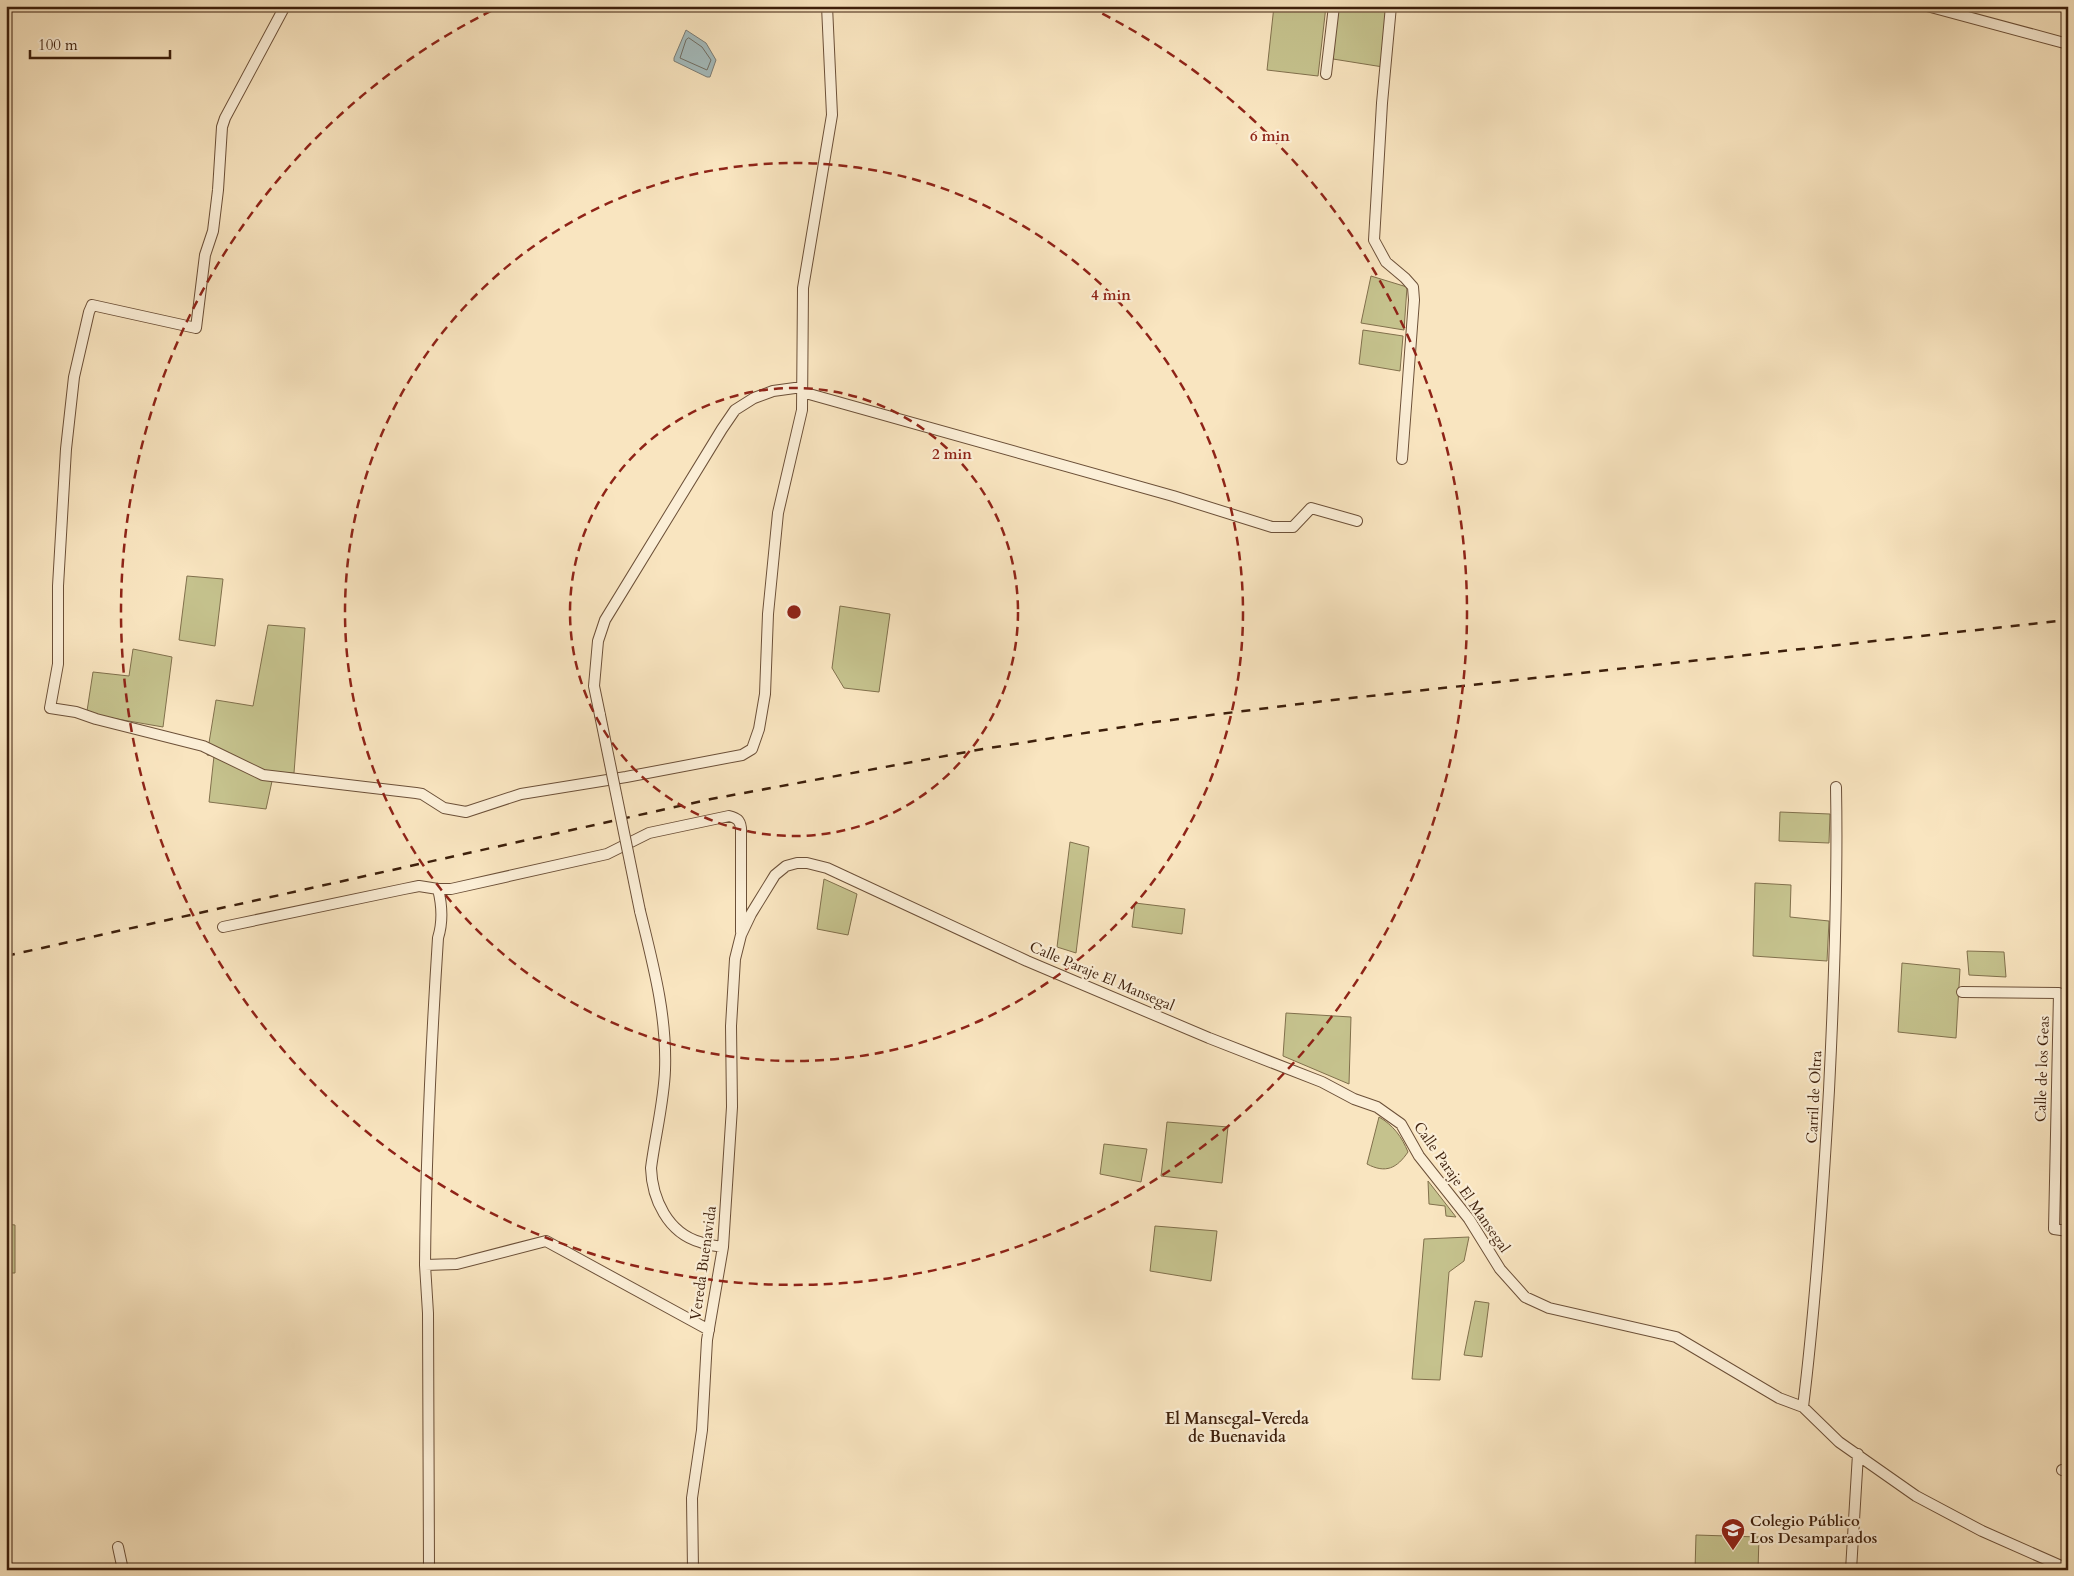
<svg xmlns="http://www.w3.org/2000/svg" width="2074" height="1576" viewBox="0 0 2074 1576" font-family="Cardo,serif">
  <rect width="100%" height="100%" fill="#f9e5c0"/>
  <filter id="stains"><feTurbulence type="fractalNoise" baseFrequency=".004" numOctaves="4"/><feColorMatrix values="0 0 0 0 .2 0 0 0 0 .09 0 0 0 0 .02 0 0 0 .5 -.17"/></filter>
  <radialGradient id="worn" r=".72"><stop offset=".6" stop-color="#630" stop-opacity="0"/><stop offset="1" stop-color="#630" stop-opacity=".3"/></radialGradient>
  <path fill="#c5c28d" stroke="#81704c" d="M1274 6H1326L1318 76 1267 70Z
    M1338 6H1387L1383 67 1333 59Z
    M1371 276 1407 287 1404 330 1361 323Z
    M1363 330 1403 336 1400 371 1359 364Z
    M187 576 223 579 215 646 179 640Z
    M840 606 890 614 879 692 844 688 832 668Z
    M268 625 305 628 294 773 274 772 266 809 209 802 214 756 207 755 216 700 253 706Z
    M133 649 172 657 163 727 94 715 87 711 93 672 129 676Z
    M1780 812 1830 814 1829 843 1779 841Z
    M1070 842 1089 847 1076 953 1057 947Z
    M824 879 857 894 848 935 817 929Z
    M1755 883 1791 885 1790 917 1829 921 1827 961 1753 956Z
    M1135 903 1185 909 1182 934 1132 927Z
    M1967 951 2004 952 2006 977 1969 975Z
    M1902 963 1960 969 1956 1038 1898 1032Z
    M1286 1013 1351 1017 1349 1084 1283 1056Z
    M1379 1117C1393 1125 1402 1137 1408 1152 1397 1168 1386 1174 1367 1164Z
    M1167 1122 1228 1127 1222 1183 1161 1176Z
    M1104 1144 1147 1149 1141 1182 1100 1174Z
    M1428 1181 1456 1217 1446 1216 1445 1206 1429 1204Z
    M6 1224 15 1225V1273H6Z
    M1155 1226 1217 1231 1211 1281 1150 1271Z
    M1469 1237 1464 1261 1449 1272 1440 1380 1412 1379 1424 1239Z
    M1475 1301 1489 1303 1482 1357 1464 1355Z
    M1696 1535 1759 1537 1758 1570H1695Z"/>
  <path fill="#a4bcbe" stroke="#7b7d76" d="M686 30 706 43 716 60 710 77H707L674 61V58Z"/>
  <g fill="none" stroke-linecap="round" stroke-linejoin="round">
    <path stroke="#706e64" stroke-width="1" d="M689 38 702 47 711 60 707 70 680 58 686 40Z"/>
    <g stroke="#6c5038" stroke-width="12">
      <path id="minor" d="M285 6 225 118 222 127 218 190 213 231 205 255 196 328 92 305 89 312 74 377 66 449 58 586V664L50 708 76 712 96 719 203 746 263 775 416 793 422 794 444 808 466 812 521 794 626 777 742 755 752 749 759 729 765 694 768 614 778 513 802 410 803 288 832 115 827 6
        M1391 6 1382 103 1374 240 1386 262 1405 278 1413 287 1414 300 1402 459
        M1927 6 2068 44
        M1326 74 1334 6
        M802 392 1173 496 1272 527H1293L1311 508 1357 521
        M600 715 594 686 598 641 605 620 722 429 735 410 754 398 773 391 802 387
        M438 889H451L607 854 649 833 729 816C737 818 740 820 741 828V932
        M640 911C653 964 667 1015 665 1070 664 1101 655 1137 651 1168 652 1199 668 1233 700 1242 707 1245 716 1246 723 1247
        M223 927 404 889 419 886 438 889C442 905 443 922 438 938 431 1047 426 1156 425 1265
        M1962 992 2059 993 2054 1229 2068 1231
        M1803 1407C1816 1302 1823 1196 1829 1090 1834 989 1838 888 1836 787
        M2062 1470 2068 1471
        M118 1547 123 1570
        M429 1570 428 1313 425 1265 457 1264 546 1241 709 1330
        M693 1570 692 1498 702 1430 707 1340 723 1247 732 1107 731 1026 735 959 741 935 751 914 775 875 786 866 797 863H807L827 868 1027 961 1209 1038 1322 1082 1354 1099 1377 1107 1401 1124 1419 1156 1469 1219 1500 1269 1525 1297 1549 1308 1676 1337 1779 1398 1803 1407 1839 1442 1916 1496 1982 1531 2068 1569
        M1851 1570 1858 1454"/>
    </g>
    <use href="#minor" stroke="#fbeed6" stroke-width="10"/>
    <path stroke="#3d1f0b" stroke-width="2.5" stroke-dasharray="9 9" stroke-linecap="butt" d="M6 956 711 799 983 749 1155 722 1324 701 2068 620"/>
    <g stroke="#6c5038" stroke-width="12" stroke-linecap="butt">
      <path id="minor-bridge" d="M600 715 640 911"/>
    </g>
    <use href="#minor-bridge" stroke="#fbeed6" stroke-width="10"/>
  </g>
  <g fill="none" stroke="#8f2418" stroke-width="2.5" stroke-dasharray="9 6">
    <circle cx="794" cy="612" r="224"/>
    <circle cx="794" cy="612" r="449"/>
    <path d="M1089 7A673 673 0 1 1 499 7"/>
  </g>
  <defs>
    <g id="school-pin" transform="scale(1.25)"><path d="M0 17L-7.5 6A9.5 9.5 0 1 1 7.5 6Z" fill="#8f2418" stroke="#fbeed6"/><path d="M0-5L7-2L0 1L-7-2ZM-4 1L0 2.5L4 1V4Q0 6-4 4Z" fill="#fff"/></g>
  </defs>
  <g fill-rule="evenodd">
    <use href="#school-pin" x="1733" y="1530"/>
  </g>
  <g text-anchor="middle" stroke-width="4.5" stroke-linejoin="round" paint-order="stroke">
    <g font-size="15" fill="#3d1f0b" stroke="#fbeed6">
      <text transform="translate(1102 976) rotate(23)" y="5">Calle Paraje El Mansegal</text>
      <text transform="translate(2042 1069) rotate(-88)" y="5">Calle de los Geas</text>
      <text transform="translate(1814 1097) rotate(-87)" y="5">Carril de Oltra</text>
      <text transform="translate(1462 1187) rotate(55)" y="5">Calle Paraje El Mansegal</text>
      <text transform="translate(703 1263) rotate(-82)" y="5">Vereda Buenavida</text>
    </g>
    <g font-size="15" font-weight="bold" fill="#3d1f0b" stroke="#fbeed6" text-anchor="start">
      <text x="1750" y="1526">Colegio Público<tspan x="1750" dy="17">Los Desamparados</tspan></text>
    </g>
    <g font-size="16" font-weight="bold" fill="#3d1f0b" stroke="#fbeed6">
      <text x="1237" y="1424">El Mansegal-Vereda<tspan x="1237" dy="18">de Buenavida</tspan></text>
    </g>
  </g>
  <circle cx="794" cy="612" r="8" fill="#8f2418" stroke="#fbeed6" stroke-width="2.5"/>
  <g font-size="15" text-anchor="middle" font-weight="bold" fill="#8f2418" stroke="#fbeed6" stroke-width="4.5" stroke-linejoin="round" paint-order="stroke">
    <text x="1270" y="141">6 min</text>
    <text x="1111" y="300">4 min</text>
    <text x="952" y="459">2 min</text>
  </g>
  <rect width="2074" height="1576" fill="none" stroke="#f9e5c0" stroke-width="25"/>
  <rect x="8" y="8" width="2059" height="1561" fill="none" stroke="#3d1f0b" stroke-width="2.5"/>
  <rect x="12" y="12" width="2049" height="1551" fill="none" stroke="#3d1f0b"/>
  <path d="M30 50v8h140v-8" fill="none" stroke="#3d1f0b" stroke-width="2.5"/>
  <text x="38" y="50" font-size="15" fill="#3d1f0b" stroke="#fbeed6" stroke-width="4" paint-order="stroke">100 m</text>
  <rect width="100%" height="100%" filter="url(#stains)"/>
  <rect width="100%" height="100%" fill="url(#worn)"/>
</svg>
